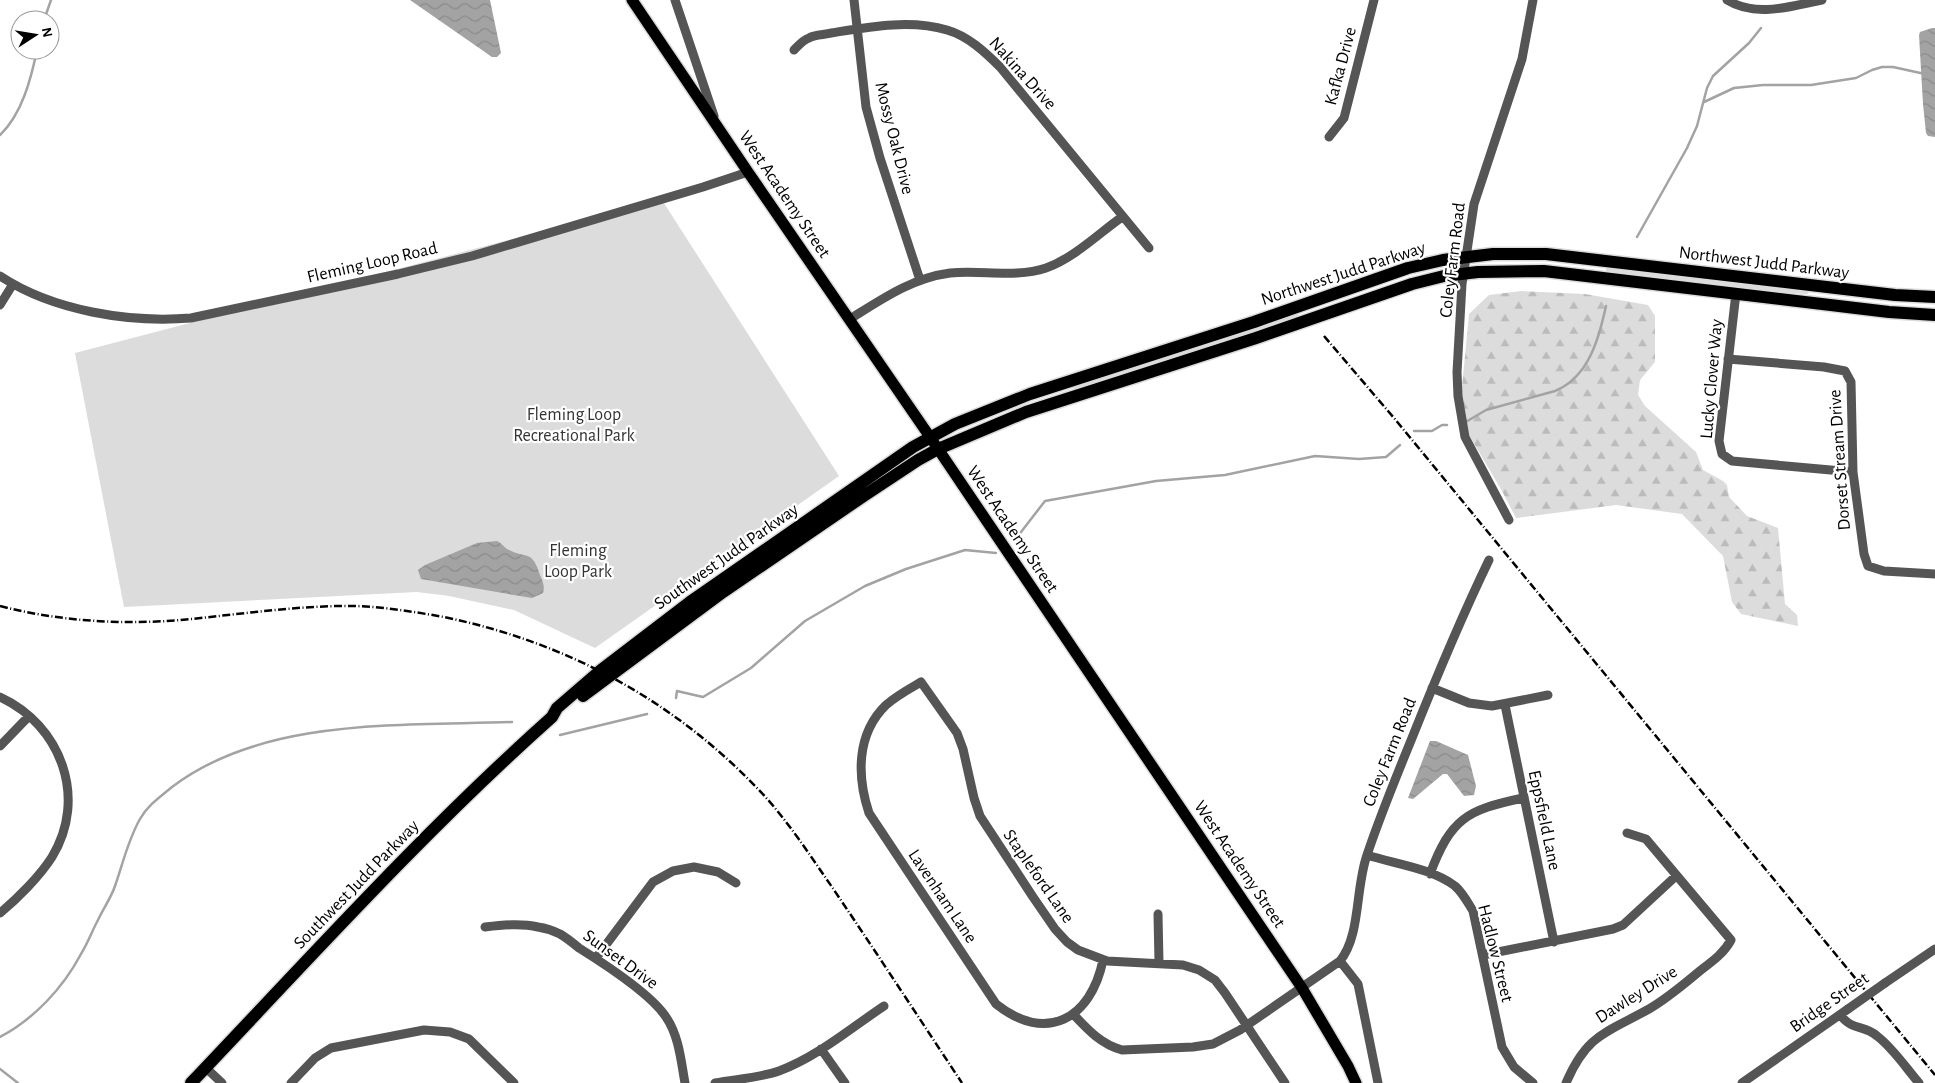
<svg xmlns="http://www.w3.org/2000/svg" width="1935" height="1083" viewBox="0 0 1935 1083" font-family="'Alegreya Sans',sans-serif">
  <defs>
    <pattern id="forest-firs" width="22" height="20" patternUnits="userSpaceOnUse" patternTransform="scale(1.25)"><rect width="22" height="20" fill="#dcdcdc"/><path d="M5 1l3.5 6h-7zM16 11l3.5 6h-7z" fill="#bbb"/></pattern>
    <pattern id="water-waves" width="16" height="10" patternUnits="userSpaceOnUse" patternTransform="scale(1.25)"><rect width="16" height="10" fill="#a3a3a3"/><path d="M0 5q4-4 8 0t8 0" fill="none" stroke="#8b8b8b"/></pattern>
  </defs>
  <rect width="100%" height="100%" fill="#fff"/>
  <path fill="#dcdcdc" d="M662 200 839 476 595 648 514 610 449 596 417 592 124 607 75 353Z
    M1606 268 1629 269 1809 290 1808 294 1778 293 1606 273Z
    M1297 313 1299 316 1297 318 1074 391 1073 387 1091 379Z"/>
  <path fill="url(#forest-firs)" d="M1521 291 1585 294 1648 305 1655 316V362L1640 380 1638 395 1645 406 1696 452 1703 470 1723 481 1727 485 1729 497 1747 516 1778 528 1785 604 1797 615 1798 626 1741 614 1732 602 1723 556 1682 514 1616 505 1516 518 1502 491 1469 435 1460 408 1469 314 1489 295Z"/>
  <path fill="url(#water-waves)" d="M410 0H490L501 53 497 57H492Z
    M1932 28H1935V137L1928 136 1926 133 1923 104 1919 35 1920 32Z
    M497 541C502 543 504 548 509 550 528 559 532 550 540 575 543 582 545 586 543 593L532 598 421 579 418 570 425 565 477 543Z
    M1430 741H1436L1468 755 1476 786 1474 795 1464 796 1447 774H1443L1413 799 1408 798Z"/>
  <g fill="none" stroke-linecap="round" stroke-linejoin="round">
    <path stroke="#a3a3a3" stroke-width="2.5" d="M44 20 51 0
      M1704 102 1734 88 1763 85H1811L1856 78 1872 70 1882 67H1893L1925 74
      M0 135C22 114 31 79 37 50
      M1637 237 1687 148 1697 126 1707 88 1713 76 1749 43 1761 28
      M1464 423 1486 410 1555 391C1589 377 1599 338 1606 306
      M1414 431H1432L1442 425H1447
      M1014 541 1045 501 1156 481 1225 475 1315 456 1359 459 1386 457 1400 445
      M676 698 677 691 703 697 751 668 805 621 865 586 906 569 965 550 996 553
      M560 735 647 714
      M0 1037C34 1019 63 988 81 954 88 943 92 931 98 920 103 909 111 898 115 886 123 863 128 840 140 819 148 805 160 797 172 787 264 717 402 726 512 722
      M0 1069 18 1083"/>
    <g stroke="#dbdbdb" stroke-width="14">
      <path id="major" d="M632 0 748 172 930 437 1302 988 1348 1066 1356 1083"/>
    </g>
    <g stroke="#dbdbdb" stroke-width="15">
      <path id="highway" d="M583 696 723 592 865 495 918 460 938 449 1026 412 1256 338 1412 284 1444 276 1478 272 1544 271 1889 312 1935 315
        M191 1083C309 959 424 831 552 717L557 708 601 670 690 602 913 447 955 424 1030 394 1254 322 1408 268 1443 260 1493 254H1546L1895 295 1935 297"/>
    </g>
    <path stroke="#555" stroke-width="9" d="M675 0 714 116
      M854 0 866 107 880 158 920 280
      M1727 0C1756 18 1791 6 1822 0
      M794 50C798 46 803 40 809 38 815 34 825 35 831 33 868 27 910 19 947 30 968 36 985 52 1000 67L1149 248
      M1329 137 1344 118 1374 0
      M0 276C53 311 129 323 191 318L398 274 472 256 703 187 748 172
      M1736 293 1719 441 1722 454 1732 461 1853 472
      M0 305 13 284
      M850 319C882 299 912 278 950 273 982 270 1016 278 1046 268 1074 258 1098 234 1122 217
      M1728 359 1824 367 1845 371 1851 382 1853 472 1864 554 1868 566 1884 571 1935 574
      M1509 520 1465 437 1458 396 1457 372 1462 284 1474 204 1522 59 1533 0
      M1432 688 1469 703 1492 706 1548 695
      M0 697C61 725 88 798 52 857 40 876 17 899 0 913
      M1505 705 1554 942
      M0 746 29 716
      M1367 855C1395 864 1431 868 1455 886 1463 893 1468 903 1473 911L1502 1047 1514 1067 1533 1083
      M1430 874C1451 818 1467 810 1523 798
      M1158 914 1159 963
      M485 927C502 925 521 923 538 927 545 928 554 931 560 934 567 938 573 943 579 948 603 963 651 994 666 1017 679 1036 681 1061 685 1083
      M1483 955 1613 929 1623 925 1676 876
      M596 958 653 882 673 871 694 867 718 872 736 883
      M1103 960C1091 1019 1046 1044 996 1004L869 813C857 777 856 734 886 705 896 696 909 689 921 682L957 733 963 749 974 798 980 816 1033 897 1055 929 1067 942 1078 950 1107 961 1183 965 1199 970 1215 980 1225 993 1285 1083
      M1340 961 1358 984 1378 1083
      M1885 983 1935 949
      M1074 1015C1088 1030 1101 1044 1122 1050L1193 1047 1213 1044 1240 1030 1340 961C1361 935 1355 889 1367 855 1380 816 1396 777 1412 738 1436 678 1461 618 1489 560
      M1840 1015C1854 1032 1863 1024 1877 1036 1893 1048 1906 1068 1919 1083
      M821 1049 845 1083
      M206 1068 222 1083
      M291 1083 315 1058 331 1048 424 1030 450 1032 469 1039 514 1083
      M715 1083C736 1079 759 1078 779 1071 817 1057 851 1028 884 1006
      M1566 1083C1587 1034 1606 1033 1649 1009 1668 998 1684 984 1701 970 1713 961 1724 953 1731 940L1646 839 1627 833
      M1742 1083 1848 1009"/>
    <use href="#major" stroke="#000" stroke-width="11"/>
    <use href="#highway" stroke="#000" stroke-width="12"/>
    <path stroke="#000" stroke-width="2.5" stroke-dasharray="8 2.5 1 2.5" stroke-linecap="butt" d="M1324 336 1394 418 1935 1075
      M0 606C58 621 121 625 181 620 233 615 286 607 339 606 374 605 409 611 444 617 565 642 672 699 758 789 786 818 809 854 832 887 876 952 919 1018 962 1083"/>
    <path stroke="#555" stroke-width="9" d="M1848 1009 1885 983"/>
  </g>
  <g text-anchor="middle" stroke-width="4.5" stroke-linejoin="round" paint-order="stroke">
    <g font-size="18" fill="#000" stroke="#fff">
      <text transform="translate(1340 66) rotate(-75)" y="6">Kafka Drive</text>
      <text transform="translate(1023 73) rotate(48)" y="6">Nakina Drive</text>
      <text transform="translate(895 138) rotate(76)" y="6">Mossy Oak Drive</text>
      <text transform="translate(785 194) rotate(56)" y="6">West Academy Street</text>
      <text transform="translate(1452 260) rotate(-83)" y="6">Coley Farm Road</text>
      <text transform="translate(372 262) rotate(-13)" y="6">Fleming Loop Road</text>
      <text transform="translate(1764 262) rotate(7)" y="6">Northwest Judd Parkway</text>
      <text transform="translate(1343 273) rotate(-18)" y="6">Northwest Judd Parkway</text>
      <text transform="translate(1711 379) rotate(-85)" y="6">Lucky Clover Way</text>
      <text transform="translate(1839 460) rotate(-94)" y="6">Dorset Stream Drive</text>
      <text transform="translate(1013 529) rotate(56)" y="6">West Academy Street</text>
      <text transform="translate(726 556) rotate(-35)" y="6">Southwest Judd Parkway</text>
      <text transform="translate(1389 752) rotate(-68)" y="6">Coley Farm Road</text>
      <text transform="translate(1545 820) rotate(78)" y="6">Eppsfield Lane</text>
      <text transform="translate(1240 864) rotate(56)" y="6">West Academy Street</text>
      <text transform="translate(1039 876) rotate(55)" y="6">Stapleford Lane</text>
      <text transform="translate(356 884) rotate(-46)" y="6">Southwest Judd Parkway</text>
      <text transform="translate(943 896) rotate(56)" y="6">Lavenham Lane</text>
      <text transform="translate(1496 953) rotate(76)" y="6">Hadlow Street</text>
      <text transform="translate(621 959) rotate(36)" y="6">Sunset Drive</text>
      <text transform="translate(1636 994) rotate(-32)" y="6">Dawley Drive</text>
      <text transform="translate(1829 1002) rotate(-35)" y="6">Bridge Street</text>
    </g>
    <g font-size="18" fill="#333" stroke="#fff">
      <text x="574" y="420">Fleming Loop<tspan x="574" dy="21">Recreational Park</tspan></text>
      <text x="578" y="556">Fleming<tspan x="578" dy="21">Loop Park</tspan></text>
    </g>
  </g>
  <g transform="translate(35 35) rotate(78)"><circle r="24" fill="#ffffff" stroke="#999999"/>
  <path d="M0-4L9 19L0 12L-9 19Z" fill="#000000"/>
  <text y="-8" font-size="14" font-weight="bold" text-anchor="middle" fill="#000000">N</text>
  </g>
</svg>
